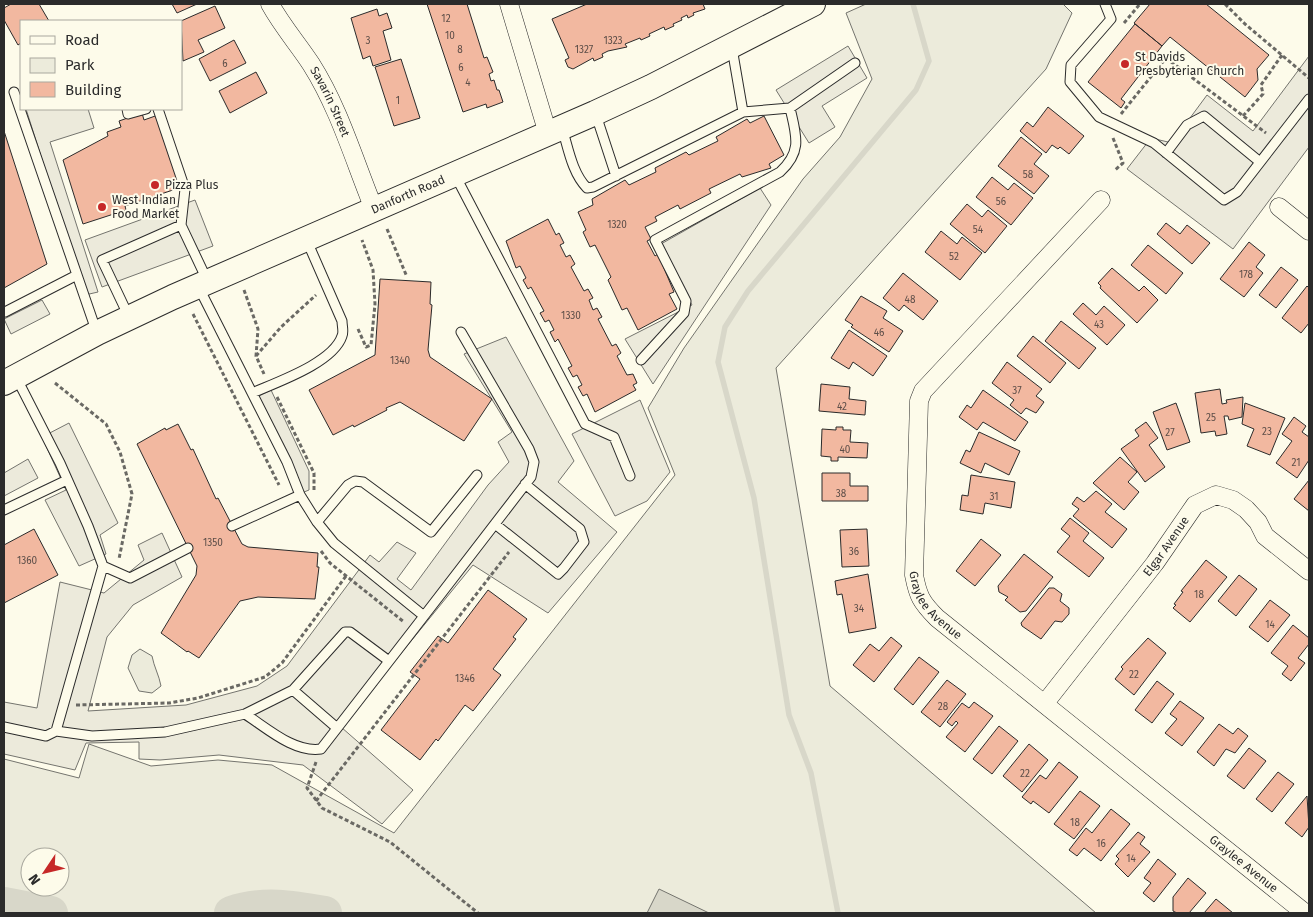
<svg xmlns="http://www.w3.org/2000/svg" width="1313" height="917" viewBox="0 0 1313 917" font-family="'Fira Sans',sans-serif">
  <rect width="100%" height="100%" fill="#fdfbea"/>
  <path fill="#ecebdb" stroke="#74746e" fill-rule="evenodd" d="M866 4H1063L1072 13 1046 69 776 368 830 686 1096 913H4V759L79 778 89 744 151 766 218 760 272 765 394 833 675 475 648 408 684 348 803 179 840 137 872 79 846 13ZM30 857H60V887H30Z
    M140 649 152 656C154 667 159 675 161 686L152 693 139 691 128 668 132 655Z"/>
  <path fill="#eceadb" stroke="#74746e" d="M848 46 867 78 822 106 835 127 809 143 776 90Z
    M1309 56V147L1233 249 1127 169 1151 138 1168 142 1176 137 1207 95 1253 131Z
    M26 109H88L94 128 50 142 98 292 85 295Z
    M760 188 771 205 653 384 625 339 692 305 661 244Z
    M195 200 213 246 102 287 85 240Z
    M42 300 50 314 11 334 4 319Z
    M506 337 574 461 558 482 617 532 548 613 473 565 341 727 413 790 382 824 303 765 219 755 160 760 139 759V742L86 743 75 770 4 754V702L37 708 60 582 104 593 144 560 138 545 162 533 182 577 133 605 107 637 88 711 186 705 257 686 287 666 370 555 379 562 397 542 416 553 397 579 411 590 488 485 509 462 498 442 512 432 464 354Z
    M271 390 309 471V490L299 494 255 398Z
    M640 400 670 472 647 501 615 516 572 434Z
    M69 423 118 523 100 535 106 554 79 566 45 500 66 490 42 437Z
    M28 459 38 478 4 496V473Z"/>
  <path fill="#d8d7c9" stroke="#74746e" d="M659 889 709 913H647Z"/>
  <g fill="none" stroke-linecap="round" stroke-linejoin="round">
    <path stroke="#d8d7c9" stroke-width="5.5" d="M838 913 811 773 789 715 754 498 718 362 725 327 748 291 916 90 929 61 913 4"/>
    <path stroke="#d8d7c9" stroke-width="34" d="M4 904 51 913
      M231 913C263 902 292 907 325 913"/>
  </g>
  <path fill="#f2b8a0" stroke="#2b2b2b" d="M11 4H39L49 21H21V43L18 45 4 20V8Z
    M172 4H197L177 13Z
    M427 4H467L484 58 487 57 493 72 489 74 491 81 494 80 497 90H499L503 102 487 108 486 104 463 112Z
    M587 4H703L705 9 693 13 694 15 688 18 687 15 681 18 682 20 673 24 674 26 665 30 664 27 649 34 650 36 641 40 640 38 625 44 627 47 608 51 602 54 603 57 594 61 593 58 573 69 568 67 565 60 569 58 552 19Z
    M1150 4H1206L1269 55 1257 69 1258 80 1245 97 1170 37 1162 46 1134 23Z
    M215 6 225 28 198 40 204 52 183 61 181 21Z
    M377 9 379 16 387 13 392 28 383 31 391 60 373 66 370 56 363 59 351 18Z
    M1135 24 1162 46 1121 99 1125 102 1121 108 1088 82Z
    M234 40 246 63 210 81 199 59Z
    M401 59 420 118 394 126 375 67Z
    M256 72 267 93 230 113 219 91Z
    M1048 107 1084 136 1069 154 1060 147 1058 149 1052 145 1046 153 1020 131 1027 122 1033 127Z
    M142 113 144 120 158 115 182 187 125 206 126 210 83 224 63 160 108 136 107 132 121 127 119 121Z
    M764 116 784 155 769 164 771 168 742 177 740 174 709 189 711 193 680 209 678 205 655 217 657 221 645 227 651 239 647 241 655 256 658 254 674 292 669 294 677 309 638 330 627 308 622 310 608 280 611 277 595 245 590 247 583 232 586 230 578 212 593 205 592 199 625 180 629 185 656 172 655 168 686 152 689 155 718 141 716 137 747 119 750 123Z
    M4 131 47 264 4 288Z
    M1021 137 1042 154 1034 164 1049 176 1034 194 998 166Z
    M992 177 1008 190 1014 183 1033 198 1011 225 976 197Z
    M967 204 982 217 988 210 1007 226 985 253 950 224Z
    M548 219 556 235 559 233 564 243 560 245 566 257 570 255 575 264 571 267 584 291 588 289 593 298 589 300 593 310 597 308 602 317 598 319 612 346 616 344 621 353 617 356 627 375 633 374 637 383 633 385 636 390 595 412 587 394 583 396 578 387 582 385 577 375 573 377 568 368 572 366 558 339 555 342 550 332 554 330 549 320 545 322 540 313 544 311 531 287 528 289 523 280 526 278 520 266 516 268 506 241Z
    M1166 223 1180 234 1187 225 1210 243 1192 264 1157 234Z
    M941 231 957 244 962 237 982 253 960 280 925 252Z
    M1249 242 1265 255 1256 267 1263 273 1244 297 1220 279Z
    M1148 245 1183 273 1166 294 1131 265Z
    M1281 267 1298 280 1276 308 1259 295Z
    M1112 268 1139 291 1144 286 1158 300 1137 323 1100 288 1101 286 1098 283Z
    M903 273 938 301 923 320 904 305 899 311 883 298Z
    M380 279 431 282 430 304 432 305 428 350 430 357 492 399 464 441 400 402 386 408 387 410 354 427 353 425 333 435 309 390 375 355Z
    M1307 286 1309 288V323L1301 333 1282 318Z
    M861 296 887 311 883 318 903 331 889 352 851 327 853 325 845 320Z
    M1083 303 1096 315 1104 306 1125 325 1107 345 1073 314Z
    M1061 321 1096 348 1079 369 1045 341Z
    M849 330 887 356 873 376 853 362 849 369 831 358Z
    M1033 336 1066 363 1050 383 1017 356Z
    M1007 362 1042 389 1036 396 1044 402 1036 413 1026 408 1021 414 1010 405 1014 400 992 383Z
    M821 384 850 387 849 399 866 401 865 415 819 411Z
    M1220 389 1222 404 1227 403 1226 400 1243 397 1242 417 1229 420 1228 416H1224L1227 434 1216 436 1215 431 1201 433 1195 393Z
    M983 390 1028 422 1015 441 983 422 977 430 959 417 967 405 971 408Z
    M1176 403 1190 442 1167 450 1153 412Z
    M1245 403 1285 418 1270 455 1247 446 1254 429 1242 424Z
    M1294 417 1306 426 1302 432 1309 437V460L1297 478 1276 463 1292 441 1282 434Z
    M1146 422 1158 438 1149 445 1165 467 1145 482 1121 449 1139 436 1135 430Z
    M178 424 191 450 193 449 216 499 218 498 242 544 248 547 318 553 317 567H319L315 599 258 597 240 601 199 658 188 651 187 652 161 633 196 575 197 566 137 444 165 428 166 430Z
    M836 427H843V430H851L850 442 868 443 867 458 838 457V461H831V457L821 456 822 429 836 430Z
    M979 432 1020 451 1009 475 985 463 981 473 960 463 966 450 970 452Z
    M1120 457 1137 472 1128 482 1139 492 1124 510 1093 483Z
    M822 473H850V486H868V501H822Z
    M971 475 1015 482 1011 508 985 503 983 514 960 510 962 495 968 496Z
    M1309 480V511L1294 499Z
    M1096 491 1112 504 1105 512 1127 529 1112 548 1073 516 1079 509 1072 504 1077 497 1084 502Z
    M1070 518 1089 533 1083 541 1104 558 1089 577 1057 552 1070 536 1061 529Z
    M34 529 58 575 4 603V545Z
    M867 529 869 566 842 567 840 530Z
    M981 539 1001 555 975 586 956 571Z
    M1024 554 1053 577 1026 611 1020 612 1005 600 1008 597 999 592 998 586Z
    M1206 560 1227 577 1190 622 1173 608 1176 605 1174 604 1183 592 1181 591Z
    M868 574 876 628 849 633 842 594 837 595 835 581Z
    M1239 575 1257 589 1236 616 1218 601Z
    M1049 588H1054L1062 594 1060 601 1069 608V614L1062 622 1055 621 1041 639 1022 626 1021 623Z
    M488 590 527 619 513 637 516 639 493 669 501 675 473 711 465 705 438 741 436 739 420 760 381 730 420 679 410 672 438 636 448 643Z
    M1270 600 1290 615 1268 642 1249 627Z
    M1293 625 1309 638V644L1298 658 1305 663 1291 681 1282 674 1288 666 1271 653Z
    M891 637 902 646 874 682 853 665 870 644 879 651Z
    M1148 638 1166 653 1134 695 1115 679 1123 669 1121 667Z
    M919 657 939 672 913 705 894 689Z
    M947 680 966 694 940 727 921 712Z
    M1157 681 1174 694 1152 723 1135 710Z
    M1180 701 1204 718 1182 746 1165 733 1177 719 1170 714Z
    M974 702 993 716 965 752 946 737 958 723 956 721 952 726 947 722 962 703 969 708Z
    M1219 724 1233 734 1238 728 1248 736 1235 753 1226 749 1214 766 1197 752Z
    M999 726 1018 741 992 774 973 759Z
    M1029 744 1048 760 1022 792 1003 776Z
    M1249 748 1266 761 1244 789 1227 776Z
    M1059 762 1078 777 1049 813 1033 801 1031 804 1022 797 1040 775 1046 779Z
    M1278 772 1294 784 1272 812 1256 799Z
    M1080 791 1100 806 1074 839 1054 824Z
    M1307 796 1309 827 1302 837 1285 823Z
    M1111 809 1130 824 1101 861 1084 848 1077 856 1069 850 1086 828 1092 833Z
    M1138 832 1145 837 1140 844 1150 852 1128 877 1115 864 1119 859 1116 856Z
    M1158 859 1176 874 1154 902 1143 893 1151 883 1144 878Z
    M1188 878 1206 893 1189 913H1177L1173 911V897Z
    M1216 899 1233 913H1204Z"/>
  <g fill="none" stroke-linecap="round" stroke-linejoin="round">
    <g stroke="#2b2b2b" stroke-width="11">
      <path id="lane" d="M1105 4 1111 19 1071 65 1070 82 1099 117 1154 143 1224 200 1237 192 1309 99
        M14 92 97 333
        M127 109 128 114 146 109
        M158 109 185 189 181 225
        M743 112 790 108 855 63
        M596 115 616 176
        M562 128C568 147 572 173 587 188L593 187 743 112 732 48
        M1166 153 1187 125 1204 116 1260 162
        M455 175 585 424 614 437 630 476
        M5 312 77 275
        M129 317 102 260 181 225 208 282
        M641 360 684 313 686 301 655 240 780 172C803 151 796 135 790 108
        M252 393C277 382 333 363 342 336 344 332 342 326 342 321L307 241
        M4 510 67 480
        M317 522 348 485 355 481 363 482 431 532 477 475
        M495 524 558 574 564 568 584 542 580 529 525 484
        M232 526 300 495
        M103 566 130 578 188 548
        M424 616 531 477 534 462 529 449 461 332
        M293 690 345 632H350L389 661
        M245 714 293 690 337 728
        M4 727 46 736 56 731 103 566 88 526 60 463 16 377
        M56 731 92 736 165 732 245 714C267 728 294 753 321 749L424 616 334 543 317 522 300 495 287 462 198 286"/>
    </g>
    <g stroke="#2b2b2b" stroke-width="19">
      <g id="street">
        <path id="s1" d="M270 4C282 26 298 44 311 64 339 108 354 160 374 209"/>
        <path d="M509 4 548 134"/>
        <path id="s2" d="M1101 200 923 391 919 401 914 575C918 596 921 602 937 618L1305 913"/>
        <path d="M1279 207 1309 231"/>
        <path id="s3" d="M1045 703 1155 563 1195 505 1216 495 1233 500 1246 509 1258 522 1265 536 1309 571"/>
      </g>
    </g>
    <g stroke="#2b2b2b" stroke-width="26">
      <g id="secondary">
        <path id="s4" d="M4 383 97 333 173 297 595 113 651 87 813 4"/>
      </g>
    </g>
    <path stroke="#6a6964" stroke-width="3" stroke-dasharray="4 2.5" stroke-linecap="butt" d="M1225 4 1245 24 1309 78
      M1124 23 1140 4
      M1121 114 1166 58 1266 133
      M1243 116 1263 94 1261 85 1282 55
      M1113 138 1123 163 1115 170
      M387 229 407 277
      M244 290 258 329 256 356 264 374
      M193 314 279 485
      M358 329 366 347 371 345 375 304 373 270 362 240
      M256 356 281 327 316 295
      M55 383 106 424 120 452 132 494 119 559
      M277 397 314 473V492
      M321 551 330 563 404 622
      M76 705 169 703 198 698 265 677 282 663 346 576
      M316 762 307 788 322 808 390 842 478 913
      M316 801 509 552"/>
    <use href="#lane" stroke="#fdfbea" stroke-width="9"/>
    <use href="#street" stroke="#fdfbea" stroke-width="18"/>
    <use href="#secondary" stroke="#fdfbea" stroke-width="24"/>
  </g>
  <g fill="#c62828" stroke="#fdfbea" stroke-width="2">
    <circle cx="1125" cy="64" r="5"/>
    <circle cx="155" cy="185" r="5"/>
    <circle cx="102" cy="207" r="5"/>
  </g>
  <g text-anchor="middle" stroke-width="4" stroke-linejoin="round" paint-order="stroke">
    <g font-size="10" fill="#5d4e48">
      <text x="446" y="22">12</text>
      <text x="450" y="39">10</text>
      <text x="368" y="44">3</text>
      <text x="613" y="44">1323</text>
      <text x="460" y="53">8</text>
      <text x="584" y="53">1327</text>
      <text x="225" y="67">6</text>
      <text x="461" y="71">6</text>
      <text x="468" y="86">4</text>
      <text x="398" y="104">1</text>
      <text x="1028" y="178">58</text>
      <text x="1001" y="205">56</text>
      <text x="617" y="228">1320</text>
      <text x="978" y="233">54</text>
      <text x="954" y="260">52</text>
      <text x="1246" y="278">178</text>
      <text x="910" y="303">48</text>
      <text x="571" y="319">1330</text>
      <text x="1099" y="328">43</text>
      <text x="879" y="336">46</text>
      <text x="400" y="364">1340</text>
      <text x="1017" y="394">37</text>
      <text x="842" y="410">42</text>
      <text x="1211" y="421">25</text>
      <text x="1267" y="435">23</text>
      <text x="1170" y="436">27</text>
      <text x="845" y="453">40</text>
      <text x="1296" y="466">21</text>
      <text x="841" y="497">38</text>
      <text x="994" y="500">31</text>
      <text x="213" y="546">1350</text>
      <text x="854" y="555">36</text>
      <text x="27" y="564">1360</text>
      <text x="1199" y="598">18</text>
      <text x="859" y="612">34</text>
      <text x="1270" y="628">14</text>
      <text x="1134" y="678">22</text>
      <text x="465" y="682">1346</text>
      <text x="943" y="710">28</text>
      <text x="1025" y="777">22</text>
      <text x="1075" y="826">18</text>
      <text x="1101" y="847">16</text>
      <text x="1131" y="862">14</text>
    </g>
    <g font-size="12" fill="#2b2b2b" stroke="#fdfbea" text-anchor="start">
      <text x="1135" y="61">St Davids<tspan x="1135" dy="14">Presbyterian Church</tspan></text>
      <text x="165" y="189">Pizza Plus</text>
      <text x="112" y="204">West Indian<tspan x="112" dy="14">Food Market</tspan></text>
    </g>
    <g font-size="12" fill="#2b2b2b" stroke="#fdfbea">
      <text dy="4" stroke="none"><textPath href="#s1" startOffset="115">Savarin Street</textPath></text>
      <text dy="4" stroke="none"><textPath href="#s4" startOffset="446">Danforth Road</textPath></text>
      <text dy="4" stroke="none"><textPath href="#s3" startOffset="198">Elgar Avenue</textPath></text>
      <text dy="4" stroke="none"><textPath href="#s2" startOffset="484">Graylee Avenue</textPath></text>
      <text dy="4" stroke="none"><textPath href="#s2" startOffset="889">Graylee Avenue</textPath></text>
    </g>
  </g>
  <rect width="1313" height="917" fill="none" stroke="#2b2b2b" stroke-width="10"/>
  <rect x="20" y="20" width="162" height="90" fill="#fdfbea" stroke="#a9a89e"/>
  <rect x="30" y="36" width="25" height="8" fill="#fdfbea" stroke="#a9a89e"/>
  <text x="65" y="45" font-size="15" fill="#2b2b2b">Road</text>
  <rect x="30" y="58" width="25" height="15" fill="#ecebdb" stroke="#a9a89e"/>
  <text x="65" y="70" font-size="15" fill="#2b2b2b">Park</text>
  <rect x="30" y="82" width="25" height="15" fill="#f2b8a0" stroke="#a9a89e"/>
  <text x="65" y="95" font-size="15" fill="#2b2b2b">Building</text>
  <g transform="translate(45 872) rotate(235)"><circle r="24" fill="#fdfbea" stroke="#a9a89e"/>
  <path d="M0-4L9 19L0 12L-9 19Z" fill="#c62828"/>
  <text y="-8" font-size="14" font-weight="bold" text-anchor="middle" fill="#2b2b2b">N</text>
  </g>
</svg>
